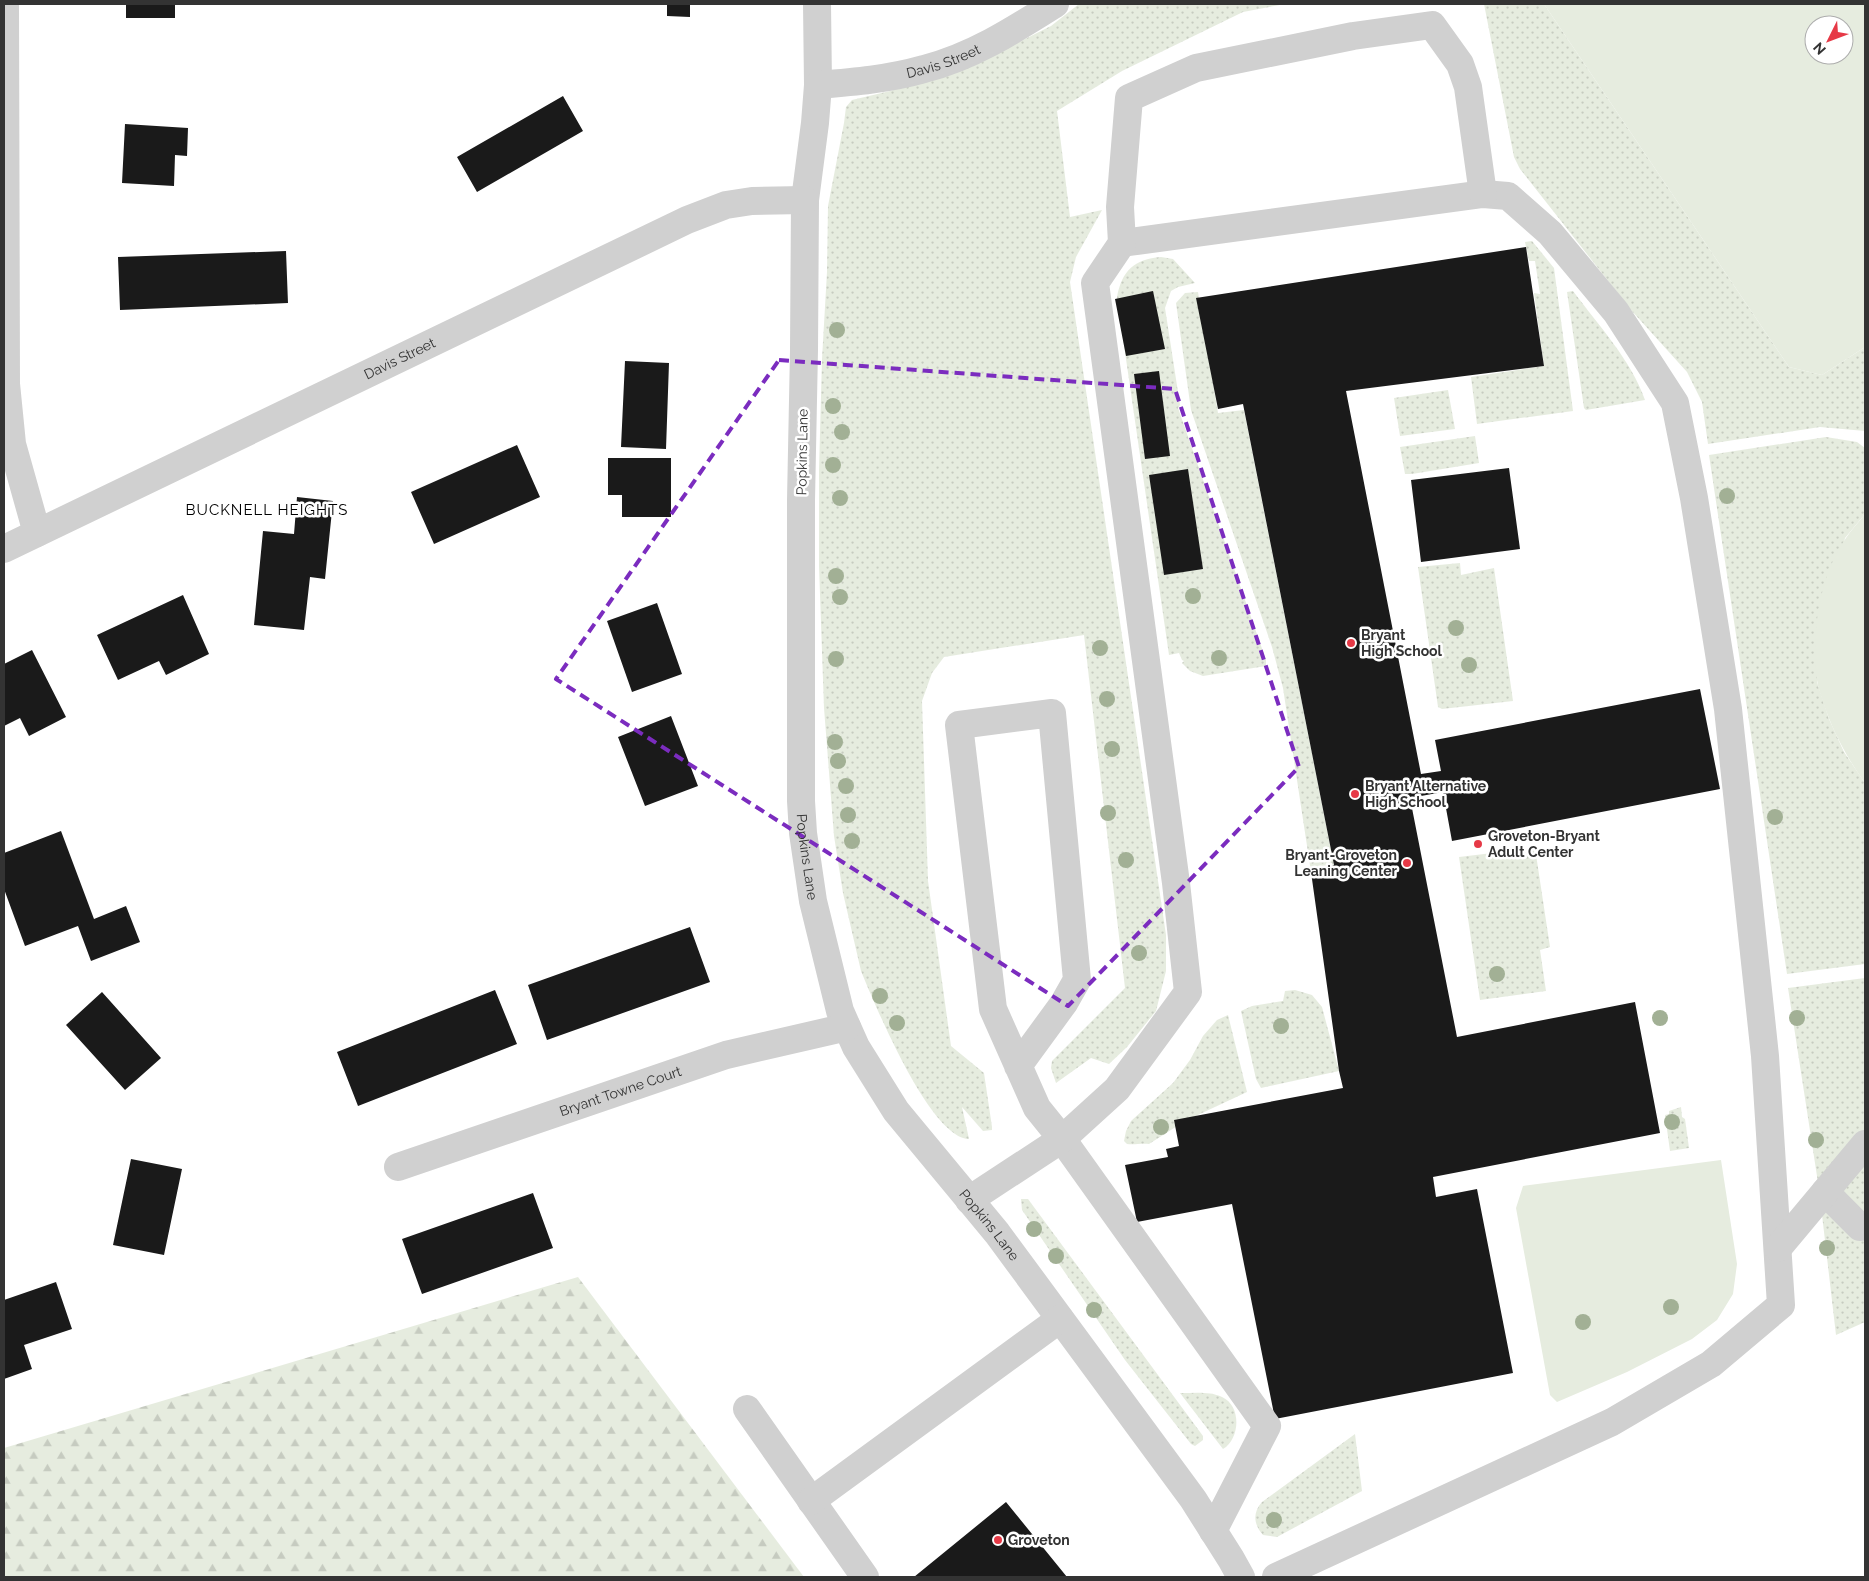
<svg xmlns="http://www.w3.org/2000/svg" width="1869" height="1581" viewBox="0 0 1869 1581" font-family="Raleway,sans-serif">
  <defs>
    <pattern id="grass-dots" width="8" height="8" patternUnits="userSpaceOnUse" patternTransform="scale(1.25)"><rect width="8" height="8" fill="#e6ecdf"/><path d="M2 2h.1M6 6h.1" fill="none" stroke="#c6cbc0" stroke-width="1.8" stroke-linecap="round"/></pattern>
    <pattern id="forest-firs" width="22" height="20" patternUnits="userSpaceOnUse" patternTransform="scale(1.25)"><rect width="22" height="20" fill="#e6ecdf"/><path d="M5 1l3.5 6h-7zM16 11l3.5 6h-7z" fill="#c6cbc0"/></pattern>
  </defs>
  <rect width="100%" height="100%" fill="#fff"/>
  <path fill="url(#grass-dots)" d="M1079 4H1285L1243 12 1122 71 1057 111 1070 217 1102 210 1076 257 1070 282 1166 935V971L1156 1011 1127 1047 1109 1064 1091 1058 1056 1083 1051 1068 1052 1061 1125 988 1084 635 944 657 932 673 922 701 928 881 951 1046 984 1073 992 1127V1130L983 1131 962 1107 969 1139C932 1138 882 1020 868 988L861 971 843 893 834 836 824 708 819 566V470L822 359 827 272 828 206 844 123 846 107 852 100 890 91 985 59 1051 26Z
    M1484 4H1544L1789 367 1822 375 1865 347V431L1820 427 1708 444 1702 402 1687 372 1631 310 1520 169 1514 157Z
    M1532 241 1554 268 1573 411 1477 424 1471 377 1544 366 1534 293 1540 294 1535 261H1529L1525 242Z
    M1161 257 1173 259 1195 283 1178 287 1171 291 1165 308 1180 405 1178 408 1266 660V666L1203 676 1190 671 1182 663 1184 661 1182 660 1179 653 1169 655 1117 297C1122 271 1134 259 1161 257Z
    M1573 291C1599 326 1631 360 1645 400L1586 410 1584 408 1567 292Z
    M1198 292 1218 413 1244 410 1334 865 1311 872 1283 688 1272 647 1191 410 1176 303 1185 293Z
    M1448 390 1455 429 1400 436 1394 398Z
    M1475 436 1479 463 1412 474H1405L1400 447Z
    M1826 437 1857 442 1865 448V514L1845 538 1817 682 1829 719 1844 752 1865 783V964L1787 974 1709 455Z
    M1460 563 1461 575 1494 568 1513 701 1442 709 1438 707 1418 567Z
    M1535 848 1550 947 1540 950 1546 991 1480 1000 1459 857Z
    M1865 978V1322L1836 1335 1819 1189 1788 988Z
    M1295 990 1312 995 1322 1007 1339 1071 1261 1088 1256 1079 1241 1011 1252 1006 1283 1001 1285 991Z
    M1228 1015 1247 1092 1185 1121 1149 1144C1141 1143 1135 1145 1127 1144L1124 1141 1126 1131 1131 1121 1173 1083 1190 1060 1203 1036 1217 1020Z
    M1681 1107 1682 1117 1685 1119 1689 1148 1670 1151 1665 1115 1669 1114V1111Z
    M1021 1199H1028L1203 1436V1440L1195 1446 1191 1444 1125 1360 1022 1210Z
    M1180 1393C1194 1393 1210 1391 1222 1397 1242 1406 1240 1439 1223 1449Z
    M1355 1434 1362 1491 1277 1537 1263 1535C1254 1525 1252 1513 1262 1502Z"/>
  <path fill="url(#forest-firs)" d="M578 1277 804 1577H4V1448Z"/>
  <path fill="#e6ecdf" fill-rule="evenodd" d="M1544 4H1865V347L1822 375 1789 367ZM1814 25H1844V55H1814Z
    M1865 514V783C1847 758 1833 732 1823 702 1821 695 1818 688 1817 680 1811 635 1819 576 1846 538 1851 530 1859 522 1865 514Z
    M1721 1160 1737 1264 1733 1294 1717 1320 1692 1339 1627 1372 1557 1402 1550 1395 1516 1208 1523 1186Z"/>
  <path fill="#1a1a1a" d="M126 4H175V18H126Z
    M667 4H690V17L667 16Z
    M563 96 583 131 477 192 457 157Z
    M125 124 188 128 187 156 175 155 174 186 122 183Z
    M1526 247 1544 366 1346 391 1421 774 1441 771 1435 740 1700 689 1720 789 1452 841 1443 792 1410 798 1457 1037 1635 1002 1660 1133 1433 1177 1436 1197 1477 1189 1513 1373 1275 1419 1232 1204 1137 1222 1125 1165 1168 1157 1166 1149 1179 1146 1174 1120 1343 1088 1339 1071 1311 872 1334 865 1243 404 1218 409 1196 298Z
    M286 251 288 303 120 310 118 257Z
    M1153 291 1165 349 1126 356 1115 299Z
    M625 361 669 363 666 449 621 447Z
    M1159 371 1170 456 1145 459 1134 374Z
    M517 445 540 497 434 544 411 492Z
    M608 458H671V517H622V495H608Z
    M1509 468 1520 549 1421 562 1411 480Z
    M1188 469 1203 569 1164 575 1149 475Z
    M297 497 333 501 325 579 310 577 304 630 254 625 263 531 294 534Z
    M183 595 209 654 166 675 159 661 118 680 97 635Z
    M657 603 682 674 632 692 607 621Z
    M32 650 66 717 29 736 20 718 4 726V664Z
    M671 716 698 786 645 806 618 737Z
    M61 831 94 919 126 906 140 942 91 961 78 926 25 946 4 889V853Z
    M690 927 710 982 547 1040 528 985Z
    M495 990 517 1044 358 1106 337 1052Z
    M102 992 161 1058 125 1090 66 1025Z
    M131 1159 182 1169 164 1255 113 1245Z
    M533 1193 553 1248 422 1294 402 1239Z
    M56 1282 72 1329 24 1345 32 1369 4 1379V1300Z
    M1006 1502 1067 1577H914Z"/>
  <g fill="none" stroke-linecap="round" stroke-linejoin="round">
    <g stroke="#d0d0d0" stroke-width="28">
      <path d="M5 4 6 384 12 444 37 533"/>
      <path id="s1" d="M817 4 818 85 815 123 805 200 804 350 801 500V801L803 833 813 901 840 1011 856 1047 896 1111 997 1233 1193 1499 1231 1559 1241 1577"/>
      <path id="s2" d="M818 85C854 82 889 79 924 69 972 57 1014 30 1055 4"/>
      <path d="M1122 243 1483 194 1508 196 1550 233 1616 312 1675 403 1694 498 1728 709 1765 1056 1781 1305 1711 1364 1612 1422 1276 1577"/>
      <path id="s3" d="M4 549 687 220 726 205 752 201 805 200"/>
      <path d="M1018 1066 1064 1003 1077 980 1052 713 959 725 993 1009 1037 1108 1062 1139 1267 1426 1213 1531"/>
      <path id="s4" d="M398 1167 726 1055 847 1027"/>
      <path d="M1825 1192 1860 1227"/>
      <path d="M969 1200 1062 1139 1117 1089 1188 992 1176 883 1095 283 1122 243 1120 207 1129 98 1196 68 1353 36 1432 25 1460 64 1468 87 1483 194"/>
      <path d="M1778 1248 1865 1144"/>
      <path d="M747 1409 865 1577"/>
      <path d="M811 1501 1060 1319"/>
    </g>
  </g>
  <g fill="#a2b095">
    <circle cx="837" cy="330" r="8"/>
    <circle cx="833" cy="406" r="8"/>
    <circle cx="842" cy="432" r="8"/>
    <circle cx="833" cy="465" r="8"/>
    <circle cx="1727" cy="496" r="8"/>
    <circle cx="840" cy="498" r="8"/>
    <circle cx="836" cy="576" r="8"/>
    <circle cx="1193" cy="596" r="8"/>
    <circle cx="840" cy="597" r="8"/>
    <circle cx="1456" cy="628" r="8"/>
    <circle cx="1100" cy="648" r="8"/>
    <circle cx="1219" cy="658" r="8"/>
    <circle cx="836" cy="659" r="8"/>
    <circle cx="1469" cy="665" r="8"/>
    <circle cx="1107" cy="699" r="8"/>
    <circle cx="835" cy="742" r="8"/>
    <circle cx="1112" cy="749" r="8"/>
    <circle cx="838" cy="761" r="8"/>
    <circle cx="846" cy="786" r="8"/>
    <circle cx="1108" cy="813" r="8"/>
    <circle cx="848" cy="815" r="8"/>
    <circle cx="1775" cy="817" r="8"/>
    <circle cx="852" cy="841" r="8"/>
    <circle cx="1126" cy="860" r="8"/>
    <circle cx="1139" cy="953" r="8"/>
    <circle cx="1497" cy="974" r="8"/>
    <circle cx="880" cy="996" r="8"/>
    <circle cx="1660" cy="1018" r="8"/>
    <circle cx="1797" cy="1018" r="8"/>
    <circle cx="897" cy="1023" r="8"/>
    <circle cx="1281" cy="1026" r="8"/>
    <circle cx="1672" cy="1122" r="8"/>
    <circle cx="1161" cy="1127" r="8"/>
    <circle cx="1816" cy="1140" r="8"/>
    <circle cx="1034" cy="1229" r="8"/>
    <circle cx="1827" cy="1248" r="8"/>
    <circle cx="1056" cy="1256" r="8"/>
    <circle cx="1671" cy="1307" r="8"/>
    <circle cx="1094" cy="1310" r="8"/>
    <circle cx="1583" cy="1322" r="8"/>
    <circle cx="1274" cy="1520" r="8"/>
  </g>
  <path fill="none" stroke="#7b2cbf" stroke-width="4" stroke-dasharray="10 6" stroke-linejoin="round" d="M779 360 1175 389 1299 767 1068 1006 556 679Z"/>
  <g fill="#e63946" stroke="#fff" stroke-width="2">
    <circle cx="1351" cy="643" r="5"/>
    <circle cx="1355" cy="794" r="5"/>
    <circle cx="1478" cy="844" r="5"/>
    <circle cx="1407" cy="863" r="5"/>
    <circle cx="998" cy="1540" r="5"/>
  </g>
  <g text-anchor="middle" stroke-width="5" stroke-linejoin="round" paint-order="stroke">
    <g font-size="14" fill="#333" stroke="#fff">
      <text dy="5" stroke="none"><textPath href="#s2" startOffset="128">Davis Street</textPath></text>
      <text dy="5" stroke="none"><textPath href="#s3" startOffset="439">Davis Street</textPath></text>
      <text transform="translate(802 452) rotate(-89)" y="5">Popkins Lane</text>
      <text dy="5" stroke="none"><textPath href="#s1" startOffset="854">Popkins Lane</textPath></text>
      <text dy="5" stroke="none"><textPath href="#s4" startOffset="235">Bryant Towne Court</textPath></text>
      <text dy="5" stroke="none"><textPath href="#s1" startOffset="1274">Popkins Lane</textPath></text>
    </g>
    <g font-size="14" font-weight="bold" fill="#333" stroke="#fff" text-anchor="start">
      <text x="1361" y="640">Bryant<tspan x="1361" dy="16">High School</tspan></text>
      <text x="1365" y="791">Bryant Alternative<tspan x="1365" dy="16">High School</tspan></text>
      <text x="1488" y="841">Groveton-Bryant<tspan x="1488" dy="16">Adult Center</tspan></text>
      <text x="1397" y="860" text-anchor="end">Bryant-Groveton<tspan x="1397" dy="16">Leaning Center</tspan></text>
      <text x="1008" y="1545">Groveton</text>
    </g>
    <g font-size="15" letter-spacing="1" fill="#000" stroke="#fff">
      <text x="267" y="515">BUCKNELL HEIGHTS</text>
    </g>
  </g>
  <rect width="1869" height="1581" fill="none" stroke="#333333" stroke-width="10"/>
  <g transform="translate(1829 40) rotate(228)"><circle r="24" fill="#ffffff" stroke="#adadad"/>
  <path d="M0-4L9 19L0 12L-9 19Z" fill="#e63946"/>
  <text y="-8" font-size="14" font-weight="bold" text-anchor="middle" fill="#333333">N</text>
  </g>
</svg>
